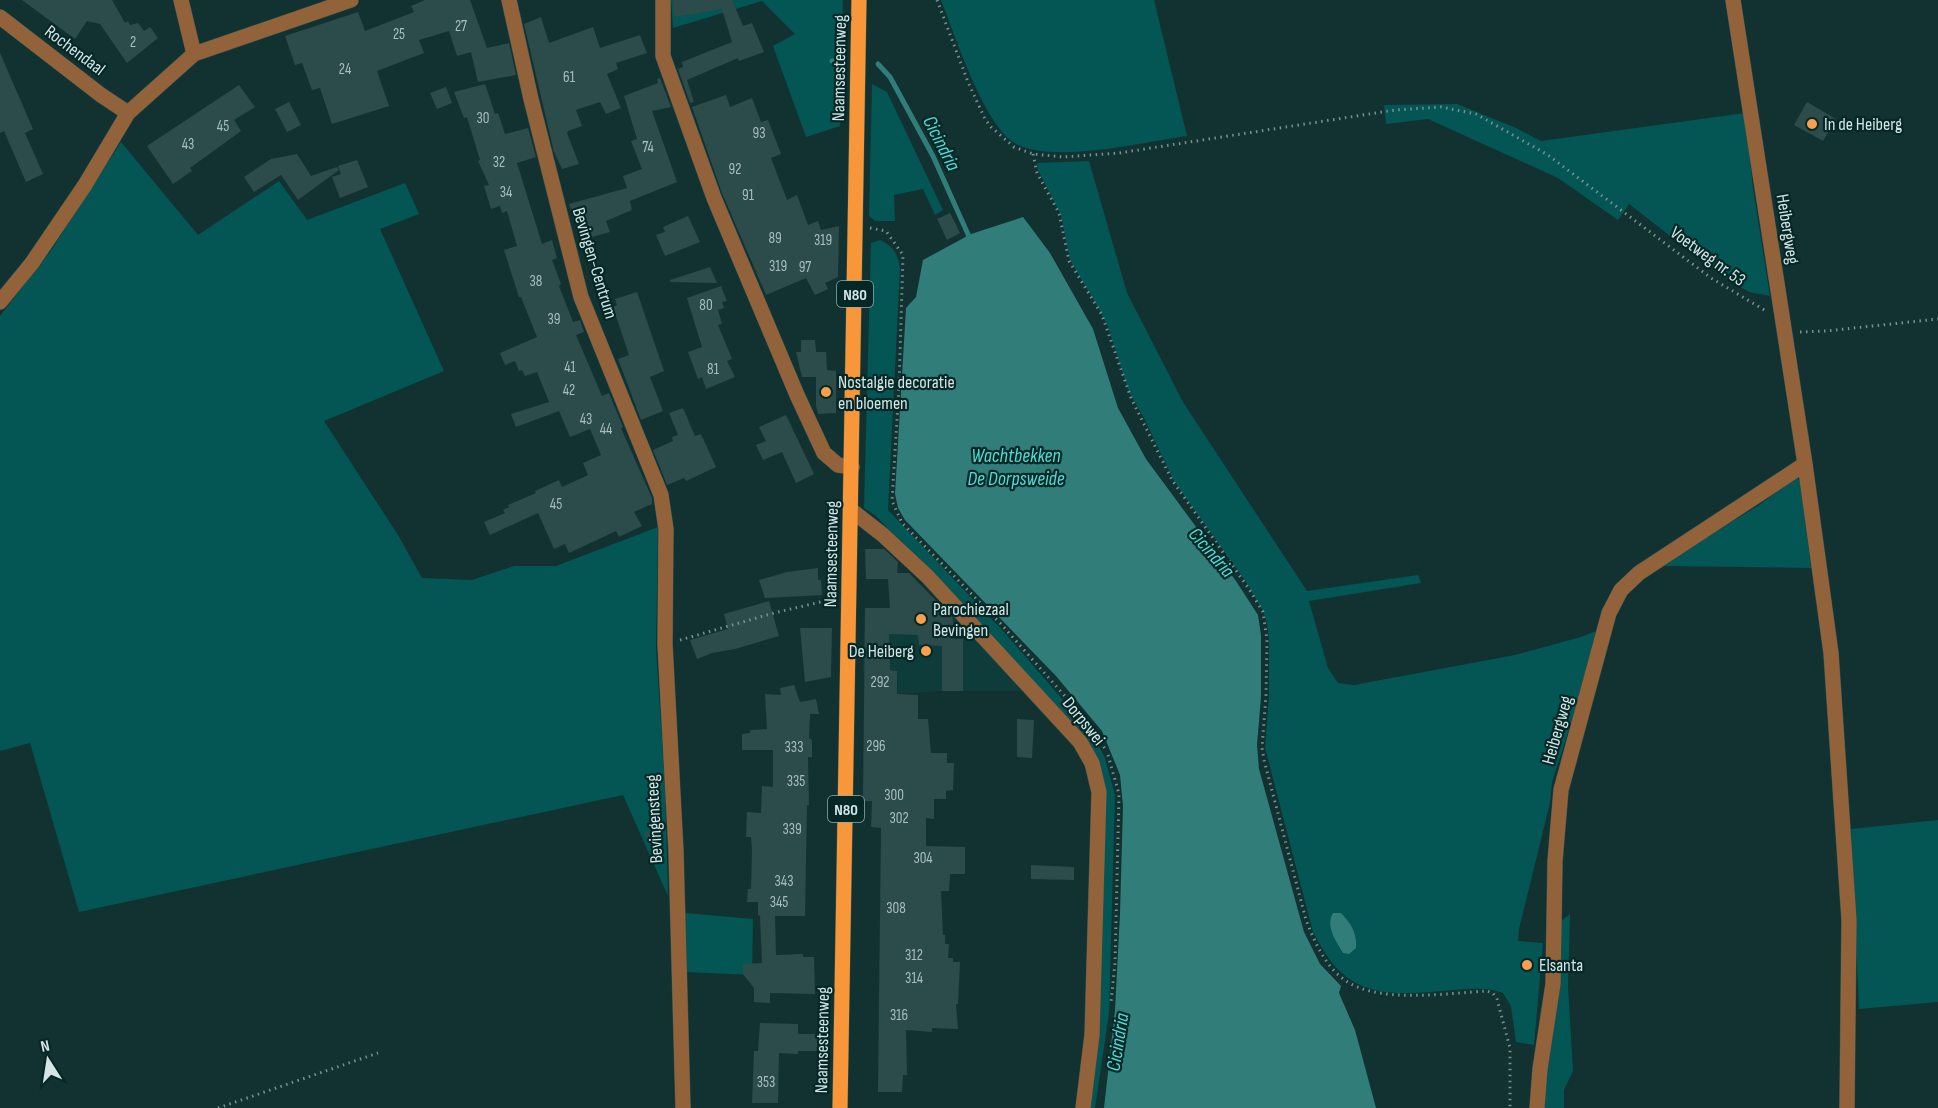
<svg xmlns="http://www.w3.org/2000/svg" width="1938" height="1108" viewBox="0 0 1938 1108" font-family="'Sofia Sans Condensed',sans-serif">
  <rect width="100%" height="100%" fill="#113231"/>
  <path fill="#0e3c3b" d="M949 607 1024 691H942L898 694 897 670 863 672 864 632 894 631V608Z"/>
  <path fill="#035654" d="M671 0H843L840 126 806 137 773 46 795 34 762 1 673 28Z
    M941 0H1154L1187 136C1144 142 1054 164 1016 144 984 126 955 35 941 0Z
    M872 84 887 92 943 210 935 215 923 189 894 195 895 221H875L869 216Z
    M1457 104 1516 128 1541 141 1745 113 1753 188 1770 296 1749 292 1719 274 1629 204 1618 220 1558 178 1428 119 1386 124 1384 105Z
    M121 142 198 235 279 181 307 220 405 183 419 214 380 229 444 371 324 421 398 535 422 578 472 580 514 566H556L658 527 656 649 665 785 668 896 623 795 79 912 30 743 0 751V316L50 252Z
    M1089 161 1127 293 1183 402 1307 591 1418 575 1421 583 1309 601 1328 668 1338 683 1354 685 1515 655 1581 637 1596 631 1580 696 1552 782 1550 803 1519 929 1518 941 1543 943 1534 1045 1516 1042 1511 1006 1503 993C1486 987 1471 989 1453 990 1417 993 1371 1000 1342 973 1329 962 1321 946 1313 932L1265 748 1269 695V641L1267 623 1263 611 1246 582 1174 481 1143 416 1129 392 1108 327 1099 309 1070 260 1061 215 1038 170 1037 163Z
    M880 240C893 246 898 254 900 268L888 510 1004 632 1094 736 1105 758 1115 795 1109 1013 1095 1108H1086L1100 773 991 635 876 516 864 508 871 243Z
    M1796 478 1801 481 1811 568 1660 566 1759 505Z
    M1938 820V1002L1859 1009 1851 829Z
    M685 913 753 919 752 975 686 972Z
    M1570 914 1568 986 1573 1071 1564 1090V1108H1540L1561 921Z"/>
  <path fill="#317d7a" d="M1023 217 1050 253 1093 329 1118 408 1146 459 1236 581 1258 615 1261 635V697L1257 745 1259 769 1304 932 1320 964 1341 986 1339 993 1355 1030 1376 1108H1104L1115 1010 1120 914 1123 806 1120 775 1102 731 1056 676 905 520 898 508 895 494 906 308 916 297 923 260 971 234Z
    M1333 913H1341C1351 924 1357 932 1356 948L1349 954 1343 953C1336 941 1325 926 1333 913Z"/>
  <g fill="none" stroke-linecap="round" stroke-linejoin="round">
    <path stroke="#317d7a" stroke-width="5" d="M832 61 840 63
      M878 64 890 77 933 156 971 241"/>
  </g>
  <path fill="#2b4c4a" d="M22 0H112L125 23 128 21 130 25 138 23 144 31 150 27 158 38 127 63 100 24 87 21 75 39Z
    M425 0H470L487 48 509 43 516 75 478 82 471 52 457 56 449 31 419 40 424 53 377 71 389 106 332 124 320 88 312 90 302 63 295 65 285 36 358 12 365 31 414 12 411 6Z
    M673 0H732L743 26 752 23 764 52 739 61 738 58 687 80 694 102 690 103 678 69 683 67 682 62 732 42 722 9 674 17Z
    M541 17 549 43 593 27 600 48 640 35 647 53 616 63 618 69 607 74 621 108 606 114 600 102 576 110 582 126 568 131 567 133 579 164 562 169 554 152 524 24Z
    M0 53 33 129 25 133 43 174 26 182 4 131 0 133Z
    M660 78 671 107 652 111 677 182 630 201 632 210 606 221 610 232 581 240 569 204 627 188 623 176 642 169 631 141 637 139 624 96 658 83 657 79Z
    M485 84 495 114 498 113 505 134 528 128 536 157 517 163 542 244 552 240 557 258 552 260 561 284 559 286 573 322 580 320 584 332 576 335 602 396 609 393 623 427 621 428 652 498V504L634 512 642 526 619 537 616 531 569 553 565 544 554 549 538 513 490 535 484 522 505 513 503 510 509 507 508 505 536 493 535 491 559 480 562 487 588 475 583 463 601 455 590 429 570 437 559 411 516 427 511 414 549 402 537 372 525 376 522 370 519 371 515 361 505 365 500 353 537 337 521 297H519L504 250 517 246 507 211 502 213 500 206 491 209 484 186 489 185 478 161 480 160 467 117 464 118 454 92Z
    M239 85 255 107 234 120 241 131 190 168 192 171 173 184 147 146Z
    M446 87 452 103 437 109 430 93Z
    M726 95 730 107 752 98 761 122 768 120 781 154 771 158 787 200 797 195 808 225 818 221 821 230 839 226 838 277 825 283 828 289 815 295 806 278 766 295 722 193 692 107Z
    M289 102 301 125 287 132 275 109Z
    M1807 102 1836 119 1823 141 1794 125Z
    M297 154 311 176 337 167 339 170 298 200 281 175 254 192 244 177 271 159Z
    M357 160 368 187 340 198 332 177 341 174 338 166Z
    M950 213 960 233 947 240 937 219Z
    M688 216 700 242 665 256 656 235 665 232 663 227Z
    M710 267 717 283 670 282V280Z
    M721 286 727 301 722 302 724 308 718 310 722 324 718 325 732 359 727 361 735 377 706 389 702 377 698 379 688 352 702 347 687 298Z
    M637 292 664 371 650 377 663 411 641 420 618 359 629 355 613 307 617 305 615 299Z
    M801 340H815L816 352H826L827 370 836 371V413L818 414 816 406V377H802L796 352H801Z
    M683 408 695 436 701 434 716 467 686 481 684 478 667 485 653 450 673 441 672 437 678 435 669 413Z
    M786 415 814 474 796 483 782 452 763 460 756 445 766 441 759 427Z
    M865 549H884L898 562 897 573H909L953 618V639H963V691H942V646L919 645 918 635 889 634 890 670 897 671V694L918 695V719H928L931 753H947V763H954L953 790 946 791V799H934V819L926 818V846L965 847V874H950L949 891H941L943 935H945V944H949L948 958H953V962H960L958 1004H956L958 1029 932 1028V1032L906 1030 907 1075H903L902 1092H878L881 828 871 827 872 801H863L865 608H890L888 579H866Z
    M818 568V580H821L822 595 765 598 759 580 787 572Z
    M769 601 779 636 735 649 712 653 697 659 690 640 728 629 724 614Z
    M800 628H832L831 677 805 682Z
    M794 685 800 702 816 699 819 714H810L809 738 812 740V757H808L809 805H807L805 916H775L776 955 803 954V957H814L815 994 770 993V1003L754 1002V988L743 974V964L762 963 760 916 758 915V902H747L748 889H751L752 851 751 837H746L747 812 761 813 762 786 773 787V750H742V734L750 733V730L767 729 765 694 781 695 780 688Z
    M1017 719 1034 720 1032 758 1017 757Z
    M656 827 662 840 650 845 644 833Z
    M1031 865 1074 867V880L1031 879Z
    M760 1023 798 1024V1034H818L817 1051H798V1054L779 1053 778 1103H752L754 1051H758Z"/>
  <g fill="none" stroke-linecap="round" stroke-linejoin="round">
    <g stroke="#304f4e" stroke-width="16">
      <path id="minor" d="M181 0 194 54
        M509 0 531 99 581 297 661 495 666 529 665 644 676 851 683 1108
        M663 0V56L714 198 797 395 824 453 838 465 852 467
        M1733 0 1805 464 1831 653 1849 920 1847 1108
        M0 17 101 95 128 113
        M0 302 32 263 85 185 128 113 194 54 351 0
        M851 510 883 535 928 577 1080 742 1092 763 1099 792 1092 1035 1083 1108
        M1537 1108 1540 1069 1553 984 1555 861 1561 790 1609 613 1621 590 1639 573 1805 464"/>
    </g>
    <g stroke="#304f4e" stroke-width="16">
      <path id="major" d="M840 1108 859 0"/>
    </g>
    <path stroke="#789190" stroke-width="3" stroke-dasharray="1.5 4.5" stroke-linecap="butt" d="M937 0 968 82 985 119 991 127 1014 147 1033 154 1063 157 1119 153 1395 110 1441 107 1476 114 1548 155 1711 278 1766 311
      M1033 154 1037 173 1059 213 1069 261 1102 315 1131 398 1172 480 1249 589 1263 612 1267 640 1266 695 1262 748 1264 760 1306 920C1314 940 1324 964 1342 978 1375 1005 1447 993 1487 991L1493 993 1497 999 1510 1048V1108
      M870 228 886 231 903 255 899 387 892 501 902 523 1001 624 1094 729 1105 749
      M1800 332 1826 331 1938 319
      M680 640 774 613 833 599
      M1108 755 1119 794 1115 963 1111 1002
      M218 1108 378 1053"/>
    <use href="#minor" stroke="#92633b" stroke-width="15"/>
    <use href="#major" stroke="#f89739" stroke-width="15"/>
  </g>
  <g fill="#fa9f4e" stroke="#052827" stroke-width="2">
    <circle cx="1812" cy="124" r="6"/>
    <circle cx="826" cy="392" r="6"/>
    <circle cx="921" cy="619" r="6"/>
    <circle cx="926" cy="651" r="6"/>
    <circle cx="1527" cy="965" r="6"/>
  </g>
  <g text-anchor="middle" stroke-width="4.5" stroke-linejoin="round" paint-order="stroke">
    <g font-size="15" fill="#a9bfbe">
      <text x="461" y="31">27</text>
      <text x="399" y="39">25</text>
      <text x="133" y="47">2</text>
      <text x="345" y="74">24</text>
      <text x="569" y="82">61</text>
      <text x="483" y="123">30</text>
      <text x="223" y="131">45</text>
      <text x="759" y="138">93</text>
      <text x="188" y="149">43</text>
      <text x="648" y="152">74</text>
      <text x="499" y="167">32</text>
      <text x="735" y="174">92</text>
      <text x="506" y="197">34</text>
      <text x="748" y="200">91</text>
      <text x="775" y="243">89</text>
      <text x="823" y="245">319</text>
      <text x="778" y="271">319</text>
      <text x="805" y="272">97</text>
      <text x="536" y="286">38</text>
      <text x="706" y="310">80</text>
      <text x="554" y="324">39</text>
      <text x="570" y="372">41</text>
      <text x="713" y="374">81</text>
      <text x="569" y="395">42</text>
      <text x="586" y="424">43</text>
      <text x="606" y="434">44</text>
      <text x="556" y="509">45</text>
      <text x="880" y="687">292</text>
      <text x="876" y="751">296</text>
      <text x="794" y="752">333</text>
      <text x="796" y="786">335</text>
      <text x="894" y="800">300</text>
      <text x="899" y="823">302</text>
      <text x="792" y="834">339</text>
      <text x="923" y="863">304</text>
      <text x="784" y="886">343</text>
      <text x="779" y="907">345</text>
      <text x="896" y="913">308</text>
      <text x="914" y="960">312</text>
      <text x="914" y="983">314</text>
      <text x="899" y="1020">316</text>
      <text x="766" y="1087">353</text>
    </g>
    <g fill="#052827" stroke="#95acab" stroke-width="1.5">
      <rect x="837" y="281" width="36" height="26" rx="4.5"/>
      <rect x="828" y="796" width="36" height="26" rx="4.5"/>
    </g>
    <g font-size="16" font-weight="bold" fill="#d3e5e4">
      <text x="855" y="300">N80</text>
      <text x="846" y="815">N80</text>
    </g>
    <g font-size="18" fill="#d3e5e4" stroke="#052827">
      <text transform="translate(75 50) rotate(37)" y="6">Rochendaal</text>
      <text transform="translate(839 68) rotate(-89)" y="6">Naamsesteenweg</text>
      <text transform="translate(1788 229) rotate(81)" y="6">Heibergweg</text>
      <text transform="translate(1708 256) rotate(36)" y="6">Voetweg nr. 53</text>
      <text transform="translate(595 263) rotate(73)" y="6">Bevingen-Centrum</text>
      <text transform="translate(831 554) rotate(-89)" y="6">Naamsesteenweg</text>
      <text transform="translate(1084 721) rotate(51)" y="6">Dorpswei</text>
      <text transform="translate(1557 730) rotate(-74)" y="6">Heibergweg</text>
      <text transform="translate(654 819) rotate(-93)" y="6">Bevingensteeg</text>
      <text transform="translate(822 1040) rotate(-89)" y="6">Naamsesteenweg</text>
    </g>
    <g font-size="18" fill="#d3e5e4" stroke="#052827" text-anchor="start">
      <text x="1824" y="130">In de Heiberg</text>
      <text x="838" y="388">Nostalgie decoratie<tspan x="838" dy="21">en bloemen</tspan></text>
      <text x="933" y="615">Parochiezaal<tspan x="933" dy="21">Bevingen</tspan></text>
      <text x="914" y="657" text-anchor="end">De Heiberg</text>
      <text x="1539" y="971">Elsanta</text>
    </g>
    <g font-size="20" font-style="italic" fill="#4bdfda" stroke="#052827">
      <text transform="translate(942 143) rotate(63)" y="7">Cicindria</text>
      <text x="1016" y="462">Wachtbekken<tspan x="1016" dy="23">De Dorpsweide</tspan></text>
      <text transform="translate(1212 552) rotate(49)" y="7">Cicindria</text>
      <text transform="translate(1117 1042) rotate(-81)" y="7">Cicindria</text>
    </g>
  </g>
  <g transform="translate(48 1060) rotate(348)" stroke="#052827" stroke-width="4.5" paint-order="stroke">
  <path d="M0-4.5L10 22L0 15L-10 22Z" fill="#d3e5e4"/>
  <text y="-9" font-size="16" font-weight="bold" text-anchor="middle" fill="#d3e5e4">N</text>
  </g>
</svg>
